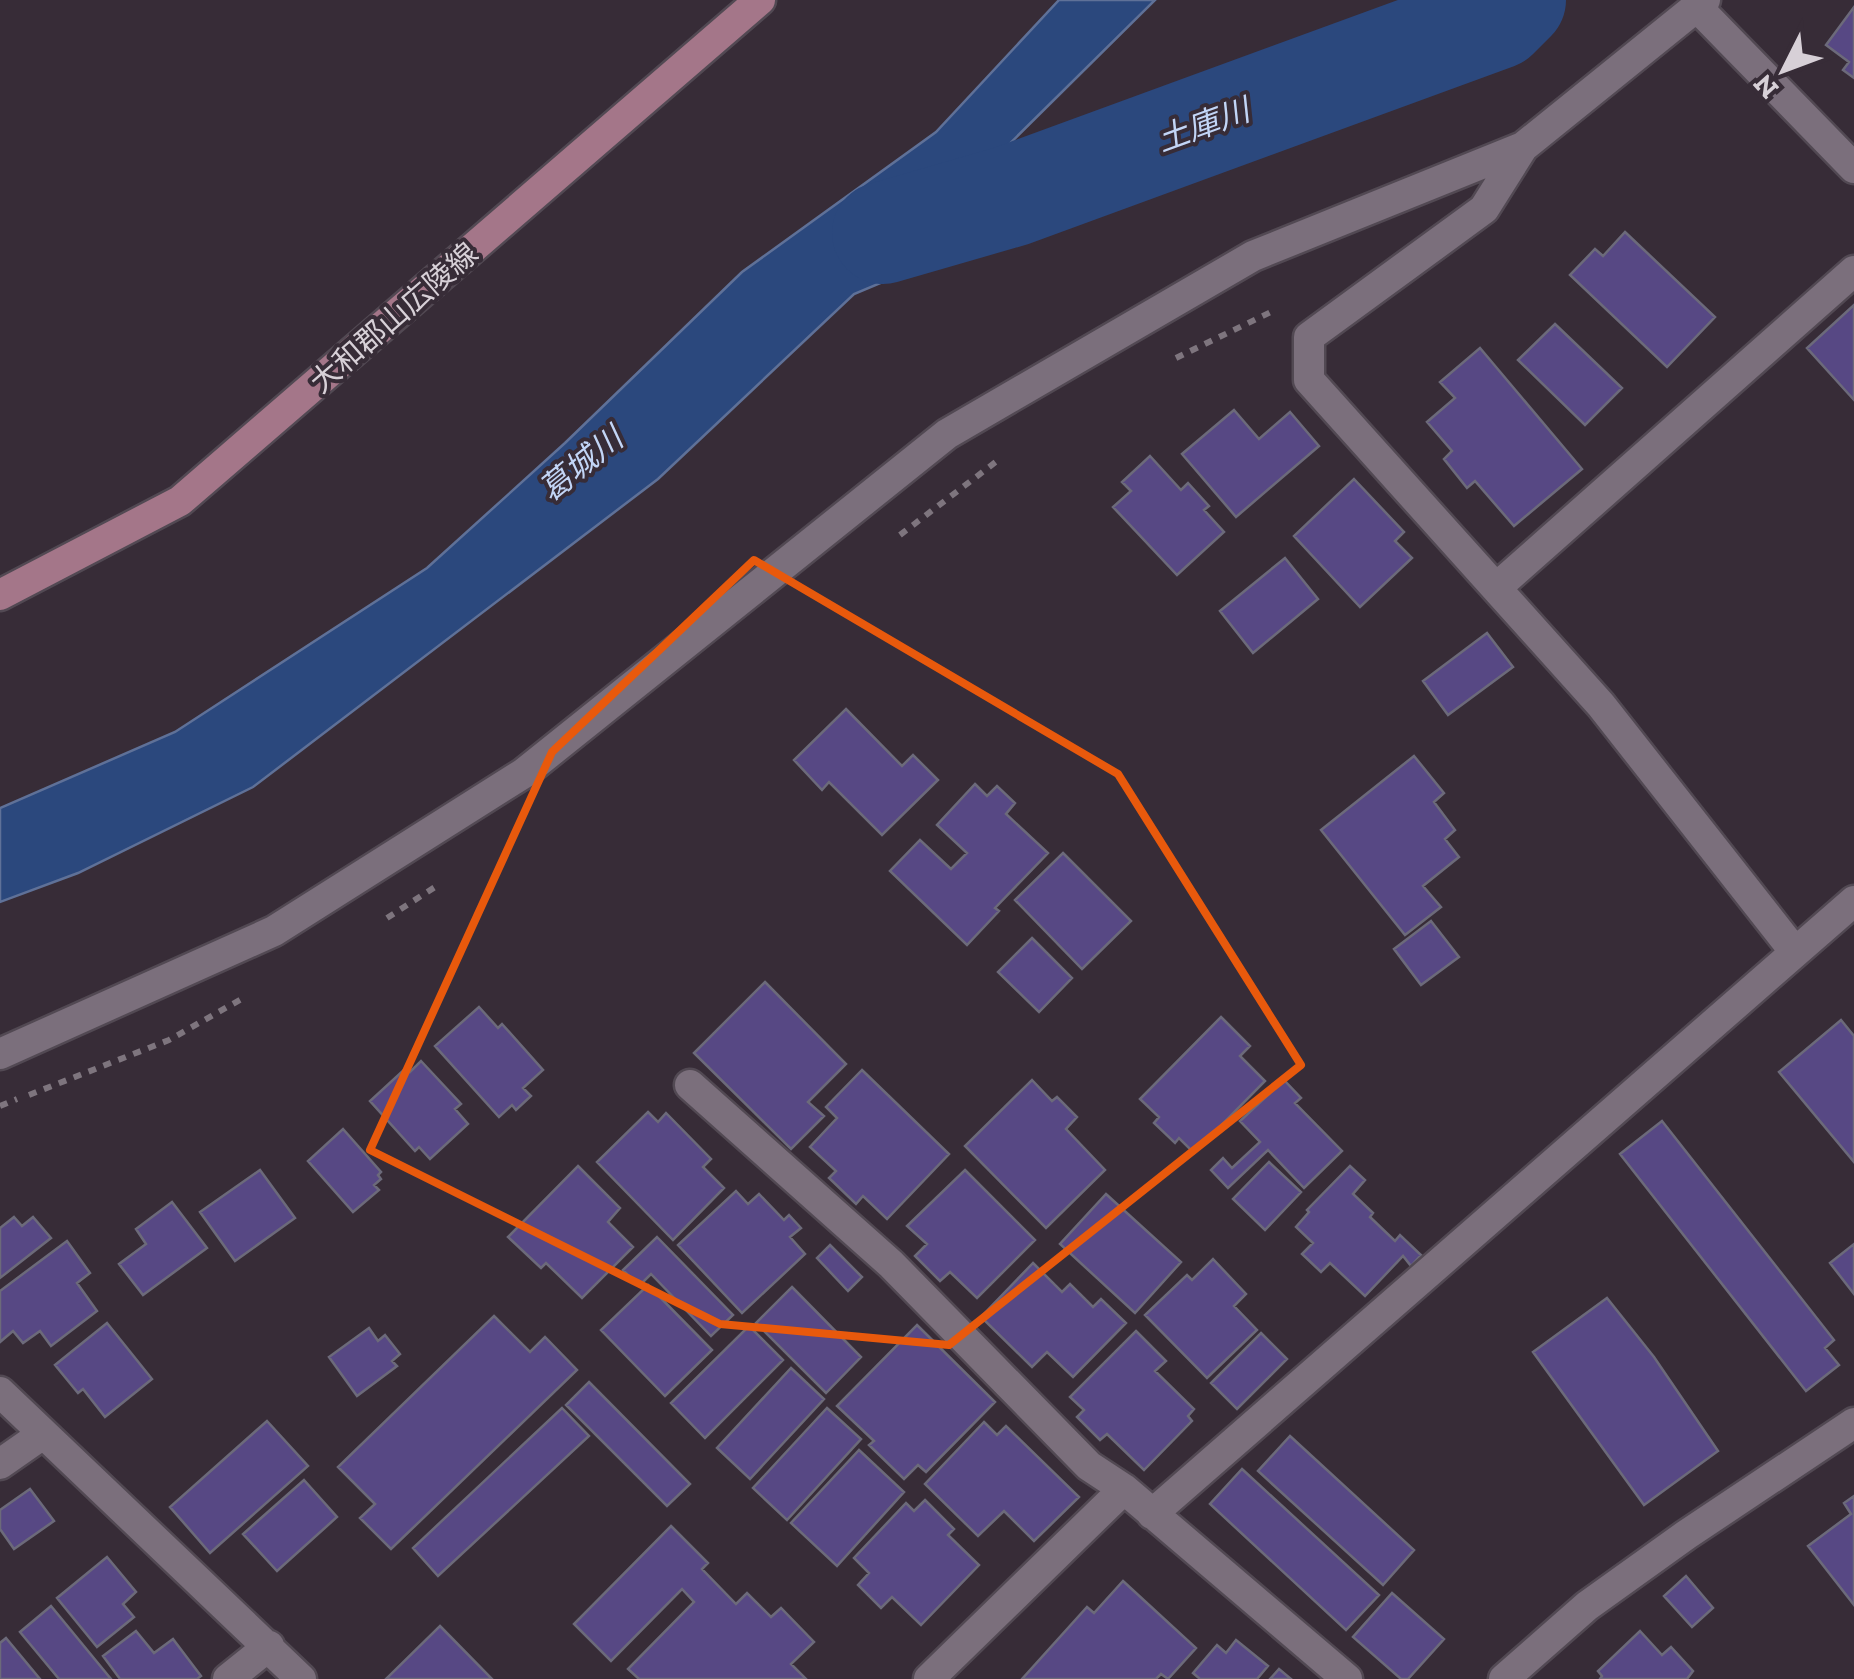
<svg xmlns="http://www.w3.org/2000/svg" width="1854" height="1679" viewBox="0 0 1854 1679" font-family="'Zilla Slab','Noto Sans JP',serif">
  <rect width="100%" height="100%" fill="#372c37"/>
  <path fill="#2b487d" stroke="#5f7198" stroke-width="2.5" d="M1059 0H1155L984 169 1007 230 854 294 658 479 253 787 78 873 0 902V808L175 732 427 568 565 443 742 272 936 132Z"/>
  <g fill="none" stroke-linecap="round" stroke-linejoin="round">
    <path stroke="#2b487d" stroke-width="102" d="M883 233 1011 196 1497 18 1515 0"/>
  </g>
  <path fill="#574884" stroke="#6c6a7a" stroke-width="2.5" d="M1854 7V78L1843 70 1849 62 1826 45Z
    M1625 232 1715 317 1667 367 1570 275 1595 249 1603 256Z
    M1854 305V400L1807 348Z
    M1555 324 1622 388 1585 425 1518 360Z
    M1480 348 1582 469 1514 526 1475 481 1467 488 1444 459 1452 451 1427 422 1455 398 1440 382Z
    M1234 410 1259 439 1290 412 1319 446 1236 517 1182 454Z
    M1150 456 1181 490 1188 483 1209 506 1204 510 1224 532 1177 575 1113 507 1131 491 1122 482Z
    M1354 479 1404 532 1395 541 1412 558 1360 607 1294 536Z
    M1285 558 1318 599 1253 653 1220 611Z
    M1487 633 1513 667 1448 715 1423 681Z
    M846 709 902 766 913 755 938 780 882 835 829 782 822 790 794 760Z
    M1414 756 1444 793 1434 802 1455 830 1445 839 1459 857 1423 886 1441 907 1405 935 1321 830Z
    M975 784 987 796 997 786 1015 803 1006 814 1048 853 995 908 999 911 967 945 890 871 920 840 951 869 967 853 937 825Z
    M1063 853 1131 921 1082 969 1015 900Z
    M1431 921 1459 957 1421 985 1394 949Z
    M1032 938 1072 978 1039 1012 998 972Z
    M765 982 846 1064 808 1102 824 1116 791 1149 694 1053Z
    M479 1007 498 1028 502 1024 543 1070 523 1088 531 1096 516 1110 512 1105 499 1117 435 1046Z
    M1221 1017 1250 1046 1240 1056 1265 1081 1194 1153 1179 1138 1175 1143 1154 1123 1159 1117 1140 1099Z
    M1841 1020 1854 1036V1162L1779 1072Z
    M421 1061 461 1104 455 1109 468 1124 430 1159 419 1147 415 1151 370 1101 406 1068 410 1072Z
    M862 1070 949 1154 887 1219 863 1196 856 1204 829 1178 836 1171 810 1147 837 1118 826 1107Z
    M1032 1080 1052 1101 1057 1097 1077 1117 1066 1129 1105 1170 1046 1228 965 1146Z
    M1284 1080 1301 1098 1295 1103 1342 1151 1304 1188 1268 1150 1228 1188 1211 1170 1223 1158 1232 1168 1260 1142 1240 1121Z
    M648 1112 658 1122 666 1113 711 1159 703 1167 724 1188 673 1240 597 1162Z
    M1662 1121 1834 1340 1825 1348 1839 1365 1806 1391 1620 1154Z
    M343 1129 381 1172 378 1175 381 1179 374 1185 379 1190 353 1212 308 1161Z
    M1269 1162 1301 1192 1265 1230 1233 1199Z
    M578 1166 620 1208 608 1222 633 1247 582 1298 546 1263 541 1268 508 1237Z
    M1350 1166 1365 1180 1353 1194 1373 1213 1370 1217 1395 1241 1400 1235 1421 1255 1411 1266 1403 1256 1365 1296 1330 1263 1321 1272 1302 1254 1313 1243 1296 1227 1309 1212 1307 1210Z
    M260 1170 295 1218 235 1261 200 1212Z
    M965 1170 1035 1240 977 1298 950 1272 940 1281 915 1256 927 1244 907 1226Z
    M736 1191 748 1204 759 1194 784 1220 789 1215 801 1228 790 1237 805 1254 742 1313 678 1245Z
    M1106 1194 1181 1262 1135 1313 1060 1244Z
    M172 1202 207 1248 143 1295 119 1264 146 1244 136 1229Z
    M14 1217 22 1226 33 1217 51 1238 0 1278V1228Z
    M657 1237 733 1315 711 1336 651 1274 639 1286 623 1270Z
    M67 1241 90 1273 77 1283 97 1311 51 1346 40 1331 23 1343 13 1331 0 1342V1291Z
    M1854 1244V1294L1830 1263Z
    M830 1245 862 1277 848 1291 817 1258Z
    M1213 1259 1246 1294 1234 1306 1257 1330 1207 1378 1145 1315 1187 1275 1192 1280Z
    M1033 1263 1062 1292 1070 1284 1093 1307 1101 1299 1126 1323 1073 1377 1047 1352 1032 1367 981 1317Z
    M648 1285 712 1350 665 1396 601 1330Z
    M792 1287 861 1357 826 1393 756 1323Z
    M1607 1298 1654 1357 1718 1451 1644 1505 1533 1352Z
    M494 1316 530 1352 545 1337 577 1370 391 1549 360 1518 375 1504 338 1467Z
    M107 1323 152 1379 105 1417 83 1389 78 1393 55 1365Z
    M917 1325 995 1402 926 1472 918 1465 904 1479 869 1445 874 1441 837 1406Z
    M749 1326 783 1360 705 1438 671 1403Z
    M369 1328 378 1341 385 1335 400 1354 392 1361 397 1366 357 1396 329 1357Z
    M1136 1331 1166 1361 1155 1371 1194 1409 1188 1416 1192 1421 1144 1470 1107 1434 1100 1440 1077 1417 1084 1410 1070 1397Z
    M1261 1333 1287 1359 1237 1409 1211 1383Z
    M791 1368 824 1399 750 1479 717 1448Z
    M589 1382 690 1484 667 1506 566 1405Z
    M562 1408 589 1436 438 1576 413 1548Z
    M827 1408 861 1439 787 1520 753 1488Z
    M267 1421 308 1466 210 1553 170 1507Z
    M984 1422 997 1435 1006 1426 1079 1497 1034 1541 1004 1511 978 1536 925 1484Z
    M1290 1436 1414 1550 1383 1585 1258 1471Z
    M859 1450 904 1492 837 1566 791 1523Z
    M1242 1469 1379 1595 1346 1630 1210 1504Z
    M304 1480 337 1517 277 1571 243 1534Z
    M30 1489 54 1521 14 1549 0 1529V1510Z
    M1854 1496V1605L1808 1546 1851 1514 1844 1503Z
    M925 1500 954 1529 948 1535 979 1565 921 1625 892 1597 881 1608 858 1585 869 1573 854 1558 906 1503 914 1511Z
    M671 1526 708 1563 702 1569 736 1604 747 1593 771 1617 781 1608 814 1642 791 1664 806 1679H639L628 1669 694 1602 682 1589 611 1661 574 1624Z
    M107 1557 136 1592 123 1604 134 1617 97 1647 57 1598Z
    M1686 1576 1713 1608 1692 1627 1664 1596Z
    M1123 1581 1196 1648 1168 1679 1161 1674 1156 1679H1022L1087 1607 1094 1613Z
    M1392 1593 1444 1639 1408 1679H1401L1353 1637Z
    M51 1606 111 1679H59L20 1632Z
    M440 1626 492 1679H386Z
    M136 1631 154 1653 173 1639 201 1676 197 1679H120L103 1656Z
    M1640 1631 1662 1655 1671 1647 1693 1671 1687 1679H1600L1602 1676 1598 1671Z
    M6 1638 40 1679H0V1643Z
    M1236 1640 1268 1666 1257 1679H1200L1193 1673 1217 1645 1226 1653Z
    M1279 1669 1291 1679H1270Z"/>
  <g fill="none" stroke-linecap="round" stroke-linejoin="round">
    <g stroke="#524953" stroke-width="35">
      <path id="minor" d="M1705 0 1523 147 1484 209 1309 337V380L1601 705 1795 952
        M1696 6 1854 168
        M1496 588 1854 271
        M0 1054 274 931 524 773 947 434 1253 256 1523 147
        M690 1085 891 1264 1089 1466 1124 1489 1347 1679
        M0 1392 301 1679
        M0 1464 43 1434
        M1152 1514 1854 901
        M228 1679 269 1646
        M929 1679 1124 1489
        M1504 1679 1587 1606 1686 1535 1854 1423"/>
    </g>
    <g stroke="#524953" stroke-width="35">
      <path id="major" d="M0 595 180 501 760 0"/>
    </g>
    <path stroke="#7e757e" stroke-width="6" stroke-dasharray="8 8" stroke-linecap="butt" d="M1176 358 1273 311
      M900 535 997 461
      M387 918 435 887
      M29 1095 169 1040 245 997
      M0 1106 17 1099"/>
    <use href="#minor" stroke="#7b6f7c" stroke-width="30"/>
    <use href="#major" stroke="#a47689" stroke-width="30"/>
  </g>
  <path fill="none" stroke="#e8590c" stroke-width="8" stroke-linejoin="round" d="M754 560 1118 774 1301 1065 949 1345 720 1324 370 1150 552 752Z"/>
  <g text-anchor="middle" stroke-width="8" stroke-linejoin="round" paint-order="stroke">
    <g font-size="30" fill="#d7d0d7" stroke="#372c37">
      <text transform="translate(394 318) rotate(-41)" y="10">大和郡山広陵線</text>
    </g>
    <g font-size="32" font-style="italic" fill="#c2d5f6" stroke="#372c37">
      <text transform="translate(1203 125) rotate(-20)" y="11">土庫川</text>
      <text transform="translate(581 464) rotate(-39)" y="11">葛城川</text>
    </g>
  </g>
  <g transform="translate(1784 70) rotate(228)" stroke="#372c37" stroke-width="8" paint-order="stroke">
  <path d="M0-8L18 38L0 25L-18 38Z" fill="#d7d0d7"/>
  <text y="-15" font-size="28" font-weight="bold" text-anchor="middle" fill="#d7d0d7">N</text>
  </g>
</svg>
